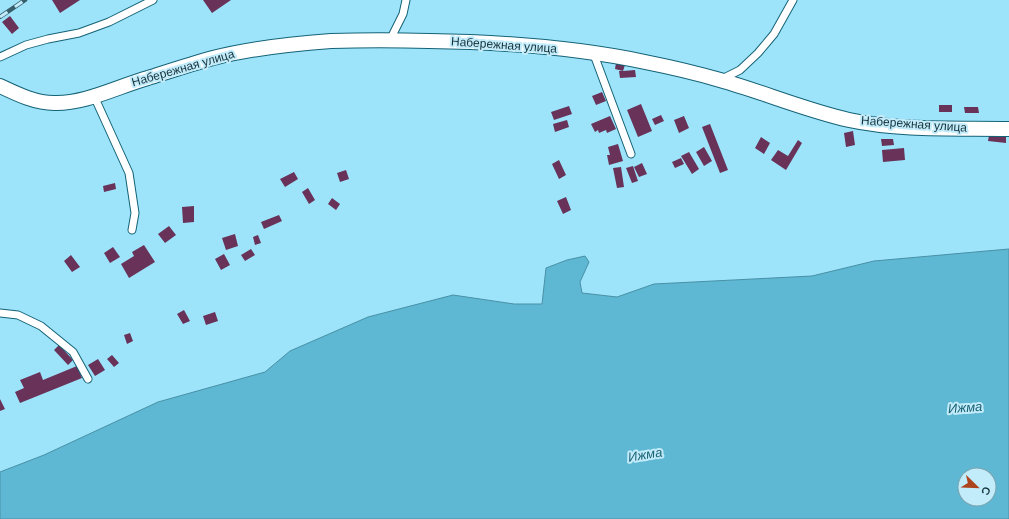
<svg xmlns="http://www.w3.org/2000/svg" width="1009" height="519" viewBox="0 0 1009 519" font-family="Arial,sans-serif">
  <rect width="100%" height="100%" fill="#9de4fb"/>
  <path fill="#5eb8d3" stroke="#4890a5" fill-rule="evenodd" d="M1009 249V519H0V472L44 455 158 402 265 372 290 351 368 317 453 295 514 304H542L546 268 567 260 585 256 589 262 580 282 582 293 617 297 654 284 812 276 874 261ZM965 475H989V499H965Z"/>
  <path fill="#693258" d="M52 0H80L60 13Z
    M203 0H231L212 13Z
    M10 16 19 28 12 34 2 22Z
    M616 63 625 65 623 71 635 70 636 77 620 78 619 71H623L615 69Z
    M602 92 606 101 596 105 592 96Z
    M641 104 652 131 638 137 627 110Z
    M939 105H952V112H939Z
    M569 106 572 114 554 120 551 112Z
    M964 107H978L979 113H965Z
    M661 115 664 121 655 125 652 119Z
    M610 116 616 129 607 133 606 130 599 133 598 130 595 132 591 124Z
    M684 116 689 128 679 133 674 120Z
    M567 120 569 127 555 132 553 124Z
    M710 124 728 170 720 173 702 127Z
    M853 131 855 145 846 147 844 133Z
    M989 135 1006 137V143L988 141Z
    M761 137 770 143 764 154 755 148Z
    M881 139H893L894 145 882 146Z
    M798 140 802 143 786 170 771 160 778 150 788 156Z
    M618 144 623 161 609 165 607 155H610L608 147Z
    M704 147 712 161 704 166 696 152Z
    M904 148 905 160 883 162 882 150Z
    M689 152 699 169 692 174 681 156Z
    M681 158 684 164 675 168 672 162Z
    M559 160 566 175 559 179 552 164Z
    M642 163 647 174 639 177 634 167Z
    M633 166 638 181 632 183 626 168Z
    M621 167 624 187 617 188 613 168Z
    M346 170 349 179 340 182 337 173Z
    M294 172 298 179 285 187 280 179Z
    M115 183 116 189 104 192 103 186Z
    M308 188 315 200 309 204 302 192Z
    M566 197 571 210 563 214 557 201Z
    M332 198 340 204 336 210 328 204Z
    M194 206V222L183 223 182 207Z
    M279 215 282 221 264 229 261 222Z
    M169 226 176 235 165 243 158 234Z
    M235 234 238 246 226 250 222 238Z
    M258 235 261 243 255 245 253 237Z
    M144 245 155 262 129 278 121 264 134 256 132 252Z
    M113 247 120 257 110 263 104 253Z
    M251 249 255 255 245 261 241 255Z
    M224 254 230 265 221 270 215 259Z
    M71 255 80 267 72 272 64 261Z
    M184 310 190 321 183 324 177 314Z
    M215 312 218 321 206 325 203 316Z
    M130 333 133 341 127 344 124 335Z
    M59 345 73 360 68 365 54 350Z
    M112 355 119 363 114 367 107 359Z
    M98 359 105 370 95 376 88 365Z
    M77 366 82 378 20 403 15 392 24 388 20 380 40 372 43 380Z
    M0 399 5 409 0 411Z"/>
  <g fill="none" stroke-linecap="round" stroke-linejoin="round">
    <g stroke="#146276" stroke-width="9">
      <path id="service" d="M390 40 403 14 406 0
        M593 52 631 154
        M0 57 26 45 48 39 79 33 109 22 153 0
        M722 79 740 70 758 53 774 34 793 0
        M94 96 129 173 135 213 132 230
        M0 313 18 315 41 326 73 352 88 379"/>
    </g>
    <g stroke="#146276" stroke-width="16">
      <path id="minor" d="M0 86C17 94 35 103 54 103 85 104 119 86 148 78 170 71 191 64 213 58 251 48 291 44 331 41 363 40 396 40 429 41 501 42 574 47 645 62 670 67 696 73 720 80 763 92 805 110 849 120 900 131 957 128 1009 129"/>
    </g>
    <use href="#service" stroke="#fff" stroke-width="7"/>
    <use href="#minor" stroke="#fff" stroke-width="14"/>
    <g stroke="#375e6b" stroke-width="4.5">
      <path id="rail" d="M0 17 25 0"/>
    </g>
    <use href="#rail" stroke="#c3ecfa" stroke-width="3" stroke-dasharray="9" stroke-linecap="butt"/>
  </g>
  <g text-anchor="middle" stroke-width="4" stroke-linejoin="round" paint-order="stroke">
    <g font-size="12" fill="#15323b" stroke="#c3ecfa">
      <text transform="translate(504 45) rotate(4)" y="4">Набережная улица</text>
      <text transform="translate(183 68) rotate(-16)" y="4">Набережная улица</text>
      <text transform="translate(914 124) rotate(4)" y="4">Набережная улица</text>
    </g>
    <g font-size="13" font-style="italic" fill="#186074" stroke="#c3ecfa">
      <text transform="translate(965 407) rotate(-4)" y="5">Ижма</text>
      <text transform="translate(645 454) rotate(-9)" y="5">Ижма</text>
    </g>
  </g>
  <g transform="translate(977 487) rotate(113)"><circle r="19" fill="#c3ecfa" stroke="#7da2ae"/>
  <path d="M0-3L7 15L0 10L-7 15Z" fill="#ac451e"/>
  <text y="-6" font-size="11" font-weight="bold" text-anchor="middle" fill="#15323b">С</text>
  </g>
</svg>
